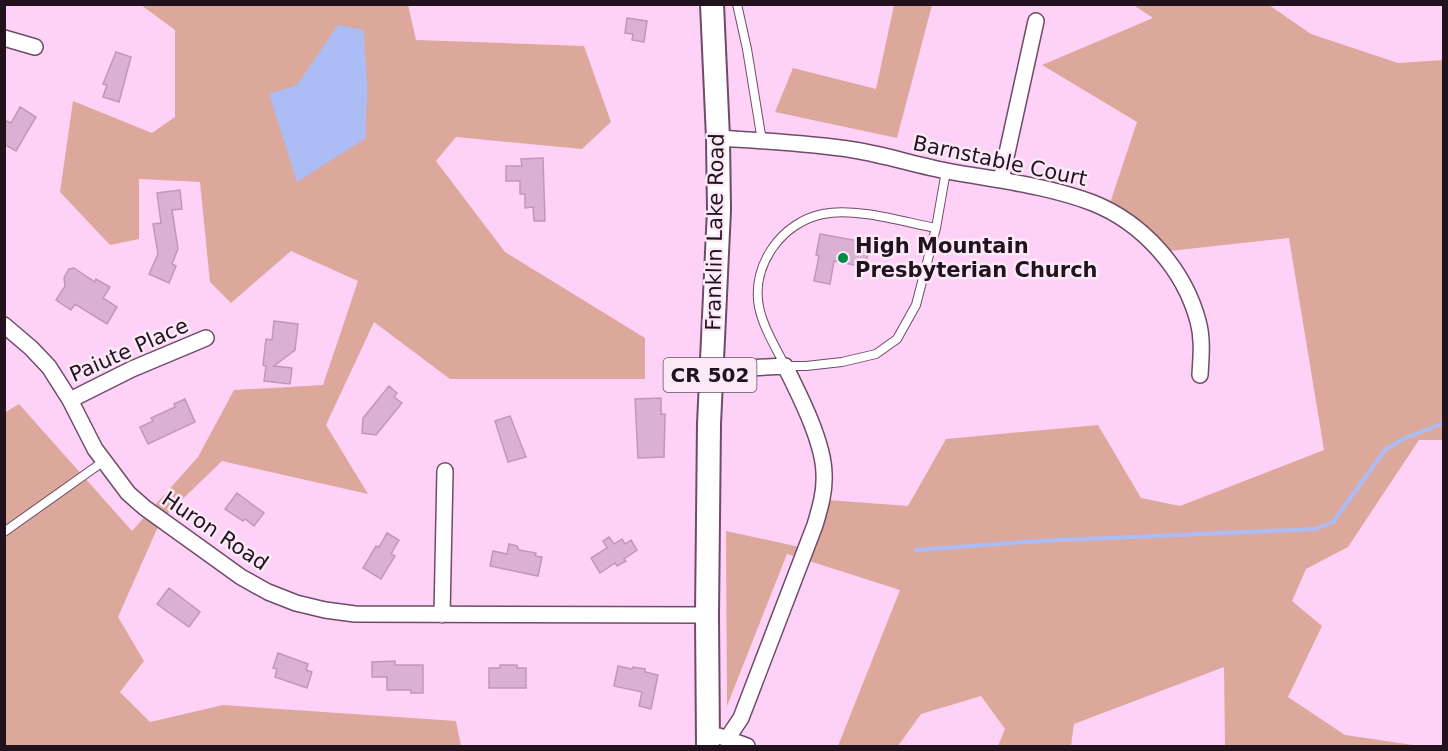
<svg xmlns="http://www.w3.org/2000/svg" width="1448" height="751" viewBox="0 0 1448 751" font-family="'DejaVu Sans',sans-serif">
  <rect width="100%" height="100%" fill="#fed2f6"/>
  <path fill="#dca89c" d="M1132 4 1269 5 1311 34 1398 63 1443 60V440H1419L1348 547 1306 569 1292 601 1322 626 1288 697 1345 735 1413 745 1414 746H1225L1224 667 1074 724 1071 746H998L1005 729 981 696 921 714 898 746H838L900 590 787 554 727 706 726 531 813 550 828 500 908 506 946 439 1098 425 1141 498 1180 506 1324 450 1289 238 1160 252 1109 206 1137 122 1042 65 1153 18Z
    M141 5H408L416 40 584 46 611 122 582 149 456 137 436 161 505 252 645 338V379H450L374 322 326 425 368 494 222 461 161 520 118 617 144 661 120 692 150 722 223 705 456 721 461 746H472H5L4 413 19 404 132 531 198 457 234 390 323 385 358 281 291 251 231 303 210 282 200 182 139 179V239L110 245 60 192 73 101 152 133 175 117V30Z
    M894 5H932L897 138 775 112 793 68 876 89Z"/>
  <path fill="#acbcf5" d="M338 25 364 30C364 47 366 64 367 82 368 100 365 119 366 138L297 182 269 94 297 85Z"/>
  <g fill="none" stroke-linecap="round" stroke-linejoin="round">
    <path stroke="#acbcf5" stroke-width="4" d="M916 550 1040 541 1315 529 1333 522 1385 450 1405 438 1444 423"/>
  </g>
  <path fill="#dbb1d3" stroke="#c097b9" stroke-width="1.5" d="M627 18 647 21 644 42 632 40 633 34 625 33Z
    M116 52 131 57 119 102 103 97 107 85 103 84Z
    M20 107 36 117 16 151 4 144V120L11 123Z
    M543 158 545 221H534L533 207 525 208V194H520V181H506V166H522L521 159Z
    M180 190 182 209 172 210 178 249 172 264 176 266 169 283 149 274 158 254 153 224 161 223 157 193Z
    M820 234 870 243 865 267 834 261 830 284 814 281 819 256 816 255Z
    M74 268 95 282 96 279 110 287 103 298 117 307 107 324 75 304 71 310 56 300 65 286 64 278 69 269Z
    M274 321 298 324 295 350 274 366 292 368 290 384 264 381 266 366 263 365 266 339 272 340Z
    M389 386 397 393 394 397 402 403 376 435 362 433 363 418Z
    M661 398V414H665L664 457 638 458 635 399Z
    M185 399 195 422 148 444 140 427 153 421 151 418 175 407 174 404Z
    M510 416 526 457 508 462 495 421Z
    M237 493 264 513 254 526 245 519 243 521 225 509Z
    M387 533 399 540 391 554 395 556 381 579 363 568 376 546 379 547Z
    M609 537 614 544 622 539 625 544 631 540 637 550 624 559 626 561 617 566 615 563 600 573 591 558 607 548 603 541Z
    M509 544 517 546 519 550 536 553 535 556 542 557 538 576 490 566 493 551 507 554Z
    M169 588 200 612 189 627 157 604Z
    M278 653 308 664 306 670 312 672 307 688 275 677 277 669 273 668Z
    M395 661V665H423V693H411V690H387V677H372V662Z
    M500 665H517V668H526V688H489V668H500Z
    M618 666 632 669 633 667 645 669V672L658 675 651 709 639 706 642 692 614 686Z"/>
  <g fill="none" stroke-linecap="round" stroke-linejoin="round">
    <g stroke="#6f4b69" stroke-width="10">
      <path id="lane" d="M737 4 747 49 762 141
        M936 228C904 222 855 207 823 214 782 222 751 265 759 307 763 327 776 348 785 366H806L842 362 876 354 897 339 916 305 936 228 946 171
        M4 532 104 461"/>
    </g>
    <g stroke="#6f4b69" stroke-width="18">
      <path id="street" d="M4 38 35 47
        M718 138C764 141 809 143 854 150 885 155 916 165 947 171 995 180 1046 185 1093 203 1143 223 1184 269 1198 321 1203 339 1201 357 1200 375
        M1001 180 1036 21
        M4 325 31 348 49 367 70 400 95 449 128 493 145 508 241 577 268 592 296 603 325 610 355 614 707 615
        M710 370 785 366C799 394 824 443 824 474 825 492 820 508 815 525L741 718 727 739
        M70 400 132 369 206 338
        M442 615 445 471
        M719 736 747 746"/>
    </g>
    <g stroke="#6f4b69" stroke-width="26">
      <path id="primary" d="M708 746 707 615 709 424 719 210 718 138 712 4"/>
    </g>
    <use href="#lane" stroke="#fff" stroke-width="8"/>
    <use href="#street" stroke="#fff" stroke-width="15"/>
    <use href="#primary" stroke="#fff" stroke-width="22"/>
  </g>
  <circle fill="#008946" stroke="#fbe9f7" stroke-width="2" cx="843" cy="258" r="6"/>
  <g text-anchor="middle" stroke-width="5" stroke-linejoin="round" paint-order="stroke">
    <rect fill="#fbe9f7" stroke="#62525f" stroke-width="1.5" x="663.5" y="358" width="93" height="34" rx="4.5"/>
    <g font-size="20" font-weight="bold" fill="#21121e">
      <text x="710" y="382">CR 502</text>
    </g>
    <g font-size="21" fill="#21121e" stroke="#fbe9f7">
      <text transform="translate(1000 161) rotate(12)" y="7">Barnstable Court</text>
      <text transform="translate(715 232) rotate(-89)" y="7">Franklin Lake Road</text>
      <text transform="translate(129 350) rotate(-24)" y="7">Paiute Place</text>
      <text transform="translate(215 531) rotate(34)" y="7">Huron Road</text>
    </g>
    <g font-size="21" font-weight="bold" fill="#21121e" stroke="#fbe9f7" text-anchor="start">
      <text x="855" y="253">High Mountain<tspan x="855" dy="24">Presbyterian Church</tspan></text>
    </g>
  </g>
  <rect width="1448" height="751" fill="none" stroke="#21121e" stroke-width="12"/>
</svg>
